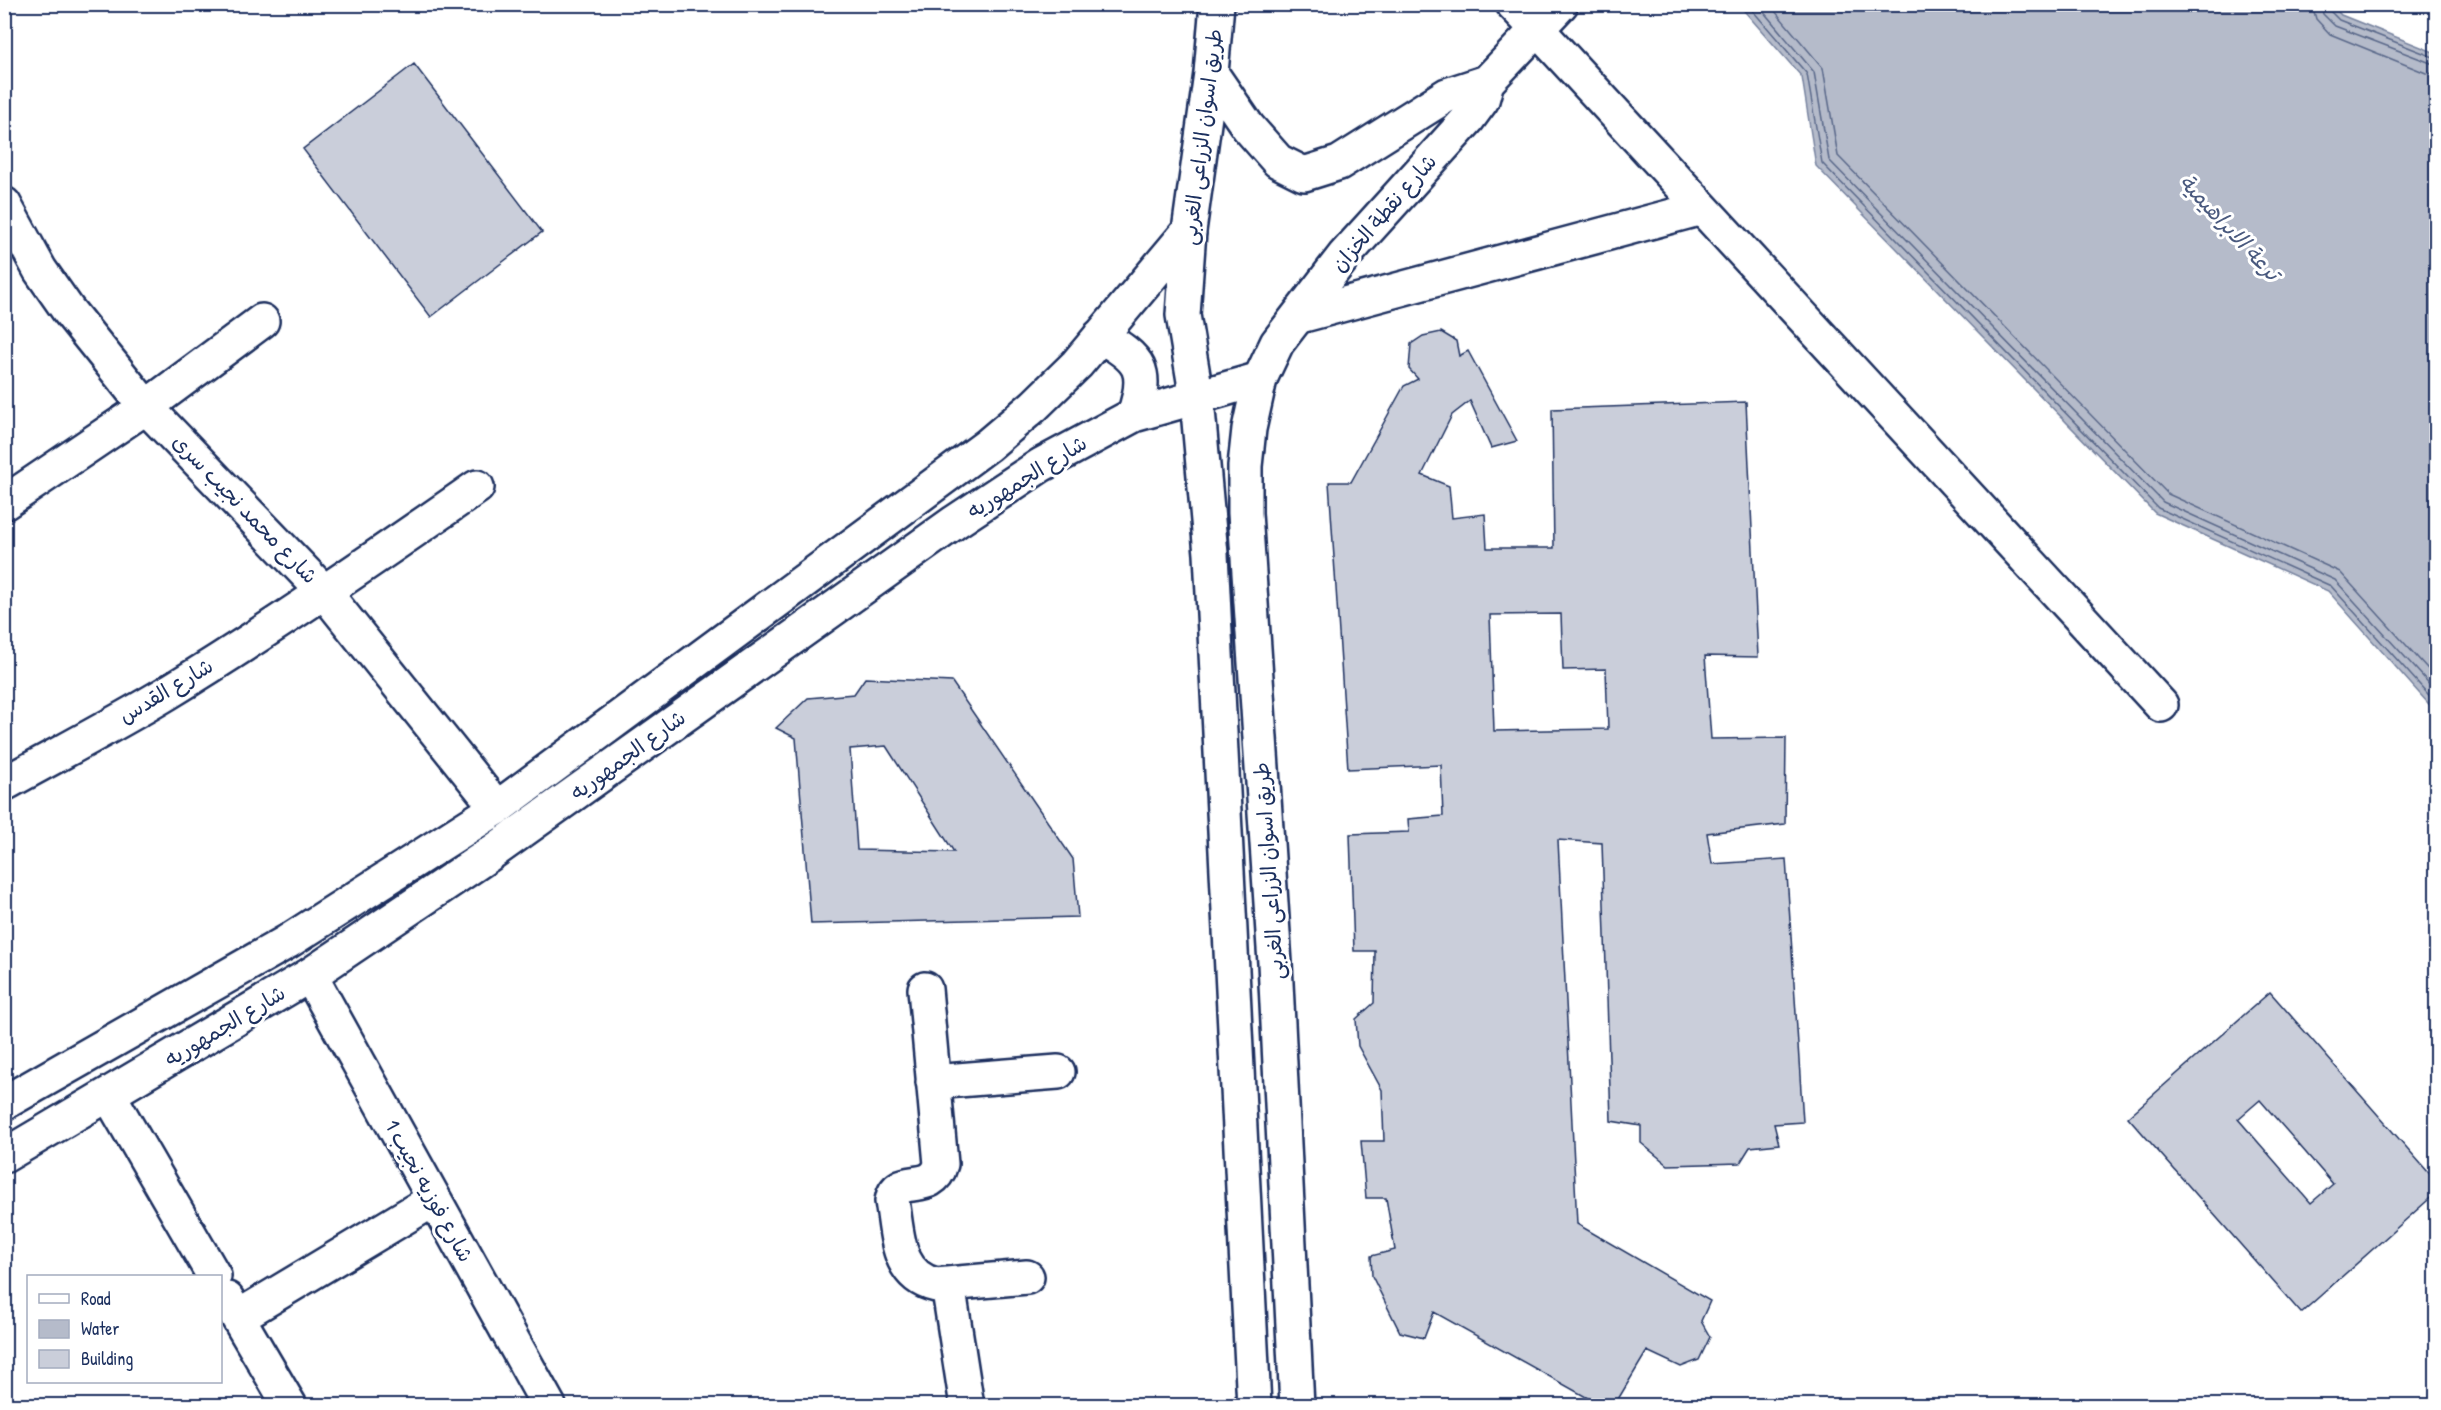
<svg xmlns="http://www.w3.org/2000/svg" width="2441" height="1410" viewBox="0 0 2441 1410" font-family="'Patrick Hand','Playpen Sans Arabic',sans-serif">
  <rect width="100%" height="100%" fill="#fff"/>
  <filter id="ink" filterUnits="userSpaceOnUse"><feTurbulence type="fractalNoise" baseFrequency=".0167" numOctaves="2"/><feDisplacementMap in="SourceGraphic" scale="12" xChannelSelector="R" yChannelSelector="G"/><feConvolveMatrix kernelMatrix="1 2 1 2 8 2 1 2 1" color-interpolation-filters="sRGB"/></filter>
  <g filter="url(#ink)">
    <path fill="#b5bbca" stroke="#77839f" stroke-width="1.5" d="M1739 5H2332L2341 15 2436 53V712L2328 591 2155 513 1816 166 1802 77Z"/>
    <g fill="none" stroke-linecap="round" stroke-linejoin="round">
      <path stroke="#596789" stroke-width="1.5" d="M1747 4 1807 74 1822 163 2158 508 2331 586 2436 703
        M1757 4 1814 72 1829 160 2163 502 2335 580 2436 691
        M1769 4 1823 68 1838 156 2168 494 2340 572 2436 678
        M2312 4 2316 19 2330 34 2426 73 2436 74
        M2321 4 2323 14 2335 26 2436 65
        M2328 4 2329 10 2339 20 2436 58"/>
    </g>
    <path fill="#caceda" stroke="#1b2f5e" stroke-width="1.5" fill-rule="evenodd" d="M414 64 542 232 431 317 303 149Z
      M1441 332 1456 341 1459 356 1468 351 1517 441 1491 448 1470 401 1452 415 1422 475 1449 486 1452 518 1485 514 1487 548H1554L1552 409 1746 402 1758 657 1705 656 1711 739 1786 738 1785 824 1707 833 1712 864 1786 859 1803 1122 1774 1124 1779 1144 1750 1147 1740 1163 1668 1165 1641 1143V1126L1611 1121 1602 843 1558 840 1577 1224 1710 1301 1701 1321 1710 1337 1699 1360 1681 1367 1647 1351 1614 1406H1602L1434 1312 1424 1338 1400 1332 1372 1276 1371 1256 1395 1250 1386 1198H1366L1361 1141H1384L1382 1090 1358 1046 1356 1019 1374 1003 1375 951H1354L1350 834 1409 832 1408 819 1443 816 1441 765 1348 769 1329 482H1351L1404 386 1418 379 1409 369 1411 344 1423 336ZM1561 614 1563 670 1606 669 1608 729 1494 731 1490 615Z
      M865 678 952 682 1073 859 1078 917 811 924 796 738 776 728 808 698 854 694ZM886 746 954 852 857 850 850 749Z
      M2270 992 2436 1181V1193L2301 1313 2128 1117ZM2260 1100 2333 1184 2311 1203 2238 1119Z"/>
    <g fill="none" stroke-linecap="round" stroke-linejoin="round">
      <g stroke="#1b2f5e" stroke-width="38">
        <path id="minor" d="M1538 30 2161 705
          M4 204 40 270 68 310 146 407 325 593 497 808
          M1300 316 1702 208
          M4 503 146 407 262 321
          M4 784C58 754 114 725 167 693 273 628 375 558 477 487
          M310 975 549 1406
          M925 989 941 1164C932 1197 897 1171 892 1201 898 1234 896 1276 936 1285L1027 1277
          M933 1082 1058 1072
          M109 1095 214 1276
          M948 1284 967 1406
          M227 1299 290 1406
          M238 1317 433 1200"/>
      </g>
      <g stroke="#1b2f5e" stroke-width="38">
        <path id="tertiary" d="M1100 336C1141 359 1149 370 1134 415
          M4 1103 287 942 497 808 988 445 1034 406 1077 364 1189 231
          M4 1156 310 975 487 856 955 522 1041 465 1134 415 1260 379"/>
      </g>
      <g stroke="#1b2f5e" stroke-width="38">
        <path id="primary" d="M1217 4 1211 73 1189 231 1183 315 1197 399 1211 554 1254 1406
          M1513 4 1538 30
          M1211 73 1248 127 1278 161 1304 174 1339 163 1447 95 1487 82
          M1297 1406 1275 963 1245 513V466L1249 429 1260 379 1277 343 1344 256 1468 119 1482 100 1487 82 1561 4"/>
      </g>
      <use href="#minor" stroke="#fff" stroke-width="33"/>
      <use href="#tertiary" stroke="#fff" stroke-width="33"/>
      <use href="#primary" stroke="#fff" stroke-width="33"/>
    </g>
  </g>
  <g text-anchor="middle" stroke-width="6" stroke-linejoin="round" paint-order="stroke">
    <g font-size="21" fill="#1b2f5e" stroke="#fff">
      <text transform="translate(1202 137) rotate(-83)" y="7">طريق اسوان الزراعى الغربى</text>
      <text transform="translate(1384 213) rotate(-49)" y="7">شارع نقطة الخزان</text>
      <text transform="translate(1027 477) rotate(-32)" y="7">شارع الجمهوريه</text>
      <text transform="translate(245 509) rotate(46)" y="7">شارع محمد نجيب سرى</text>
      <text transform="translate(166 691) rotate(-31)" y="7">شارع القدس</text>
      <text transform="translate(628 755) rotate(-36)" y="7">شارع الجمهوريه</text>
      <text transform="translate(1269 871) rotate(-94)" y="7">طريق اسوان الزراعى الغربى</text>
      <text transform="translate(225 1026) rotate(-31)" y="7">شارع الجمهوريه</text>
      <text transform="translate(429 1191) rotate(61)" y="7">شارع فوزيه نجيب 1</text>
    </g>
    <g font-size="22" font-style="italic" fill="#49597e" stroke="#fff">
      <text transform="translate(2230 227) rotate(47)" y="8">ترعة الابراهيمية</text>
    </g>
  </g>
  <rect width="2441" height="1410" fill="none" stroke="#fff" stroke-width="24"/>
  <rect x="12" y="12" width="2417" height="1386" fill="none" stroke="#1b2f5e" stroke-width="2" filter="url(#ink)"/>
  <rect x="27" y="1275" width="195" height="108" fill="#ffffff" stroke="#a4acbf" stroke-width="1.5"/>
  <rect x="39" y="1294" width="30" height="9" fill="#ffffff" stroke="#a4acbf" stroke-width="1.5"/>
  <text x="81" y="1305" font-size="18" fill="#1b2f5e">Road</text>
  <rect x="39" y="1320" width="30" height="18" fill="#b5bbca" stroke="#a4acbf" stroke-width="1.5"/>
  <text x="81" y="1335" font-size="18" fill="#1b2f5e">Water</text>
  <rect x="39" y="1350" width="30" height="18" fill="#caceda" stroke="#a4acbf" stroke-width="1.5"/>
  <text x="81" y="1365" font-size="18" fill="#1b2f5e">Building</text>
</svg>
